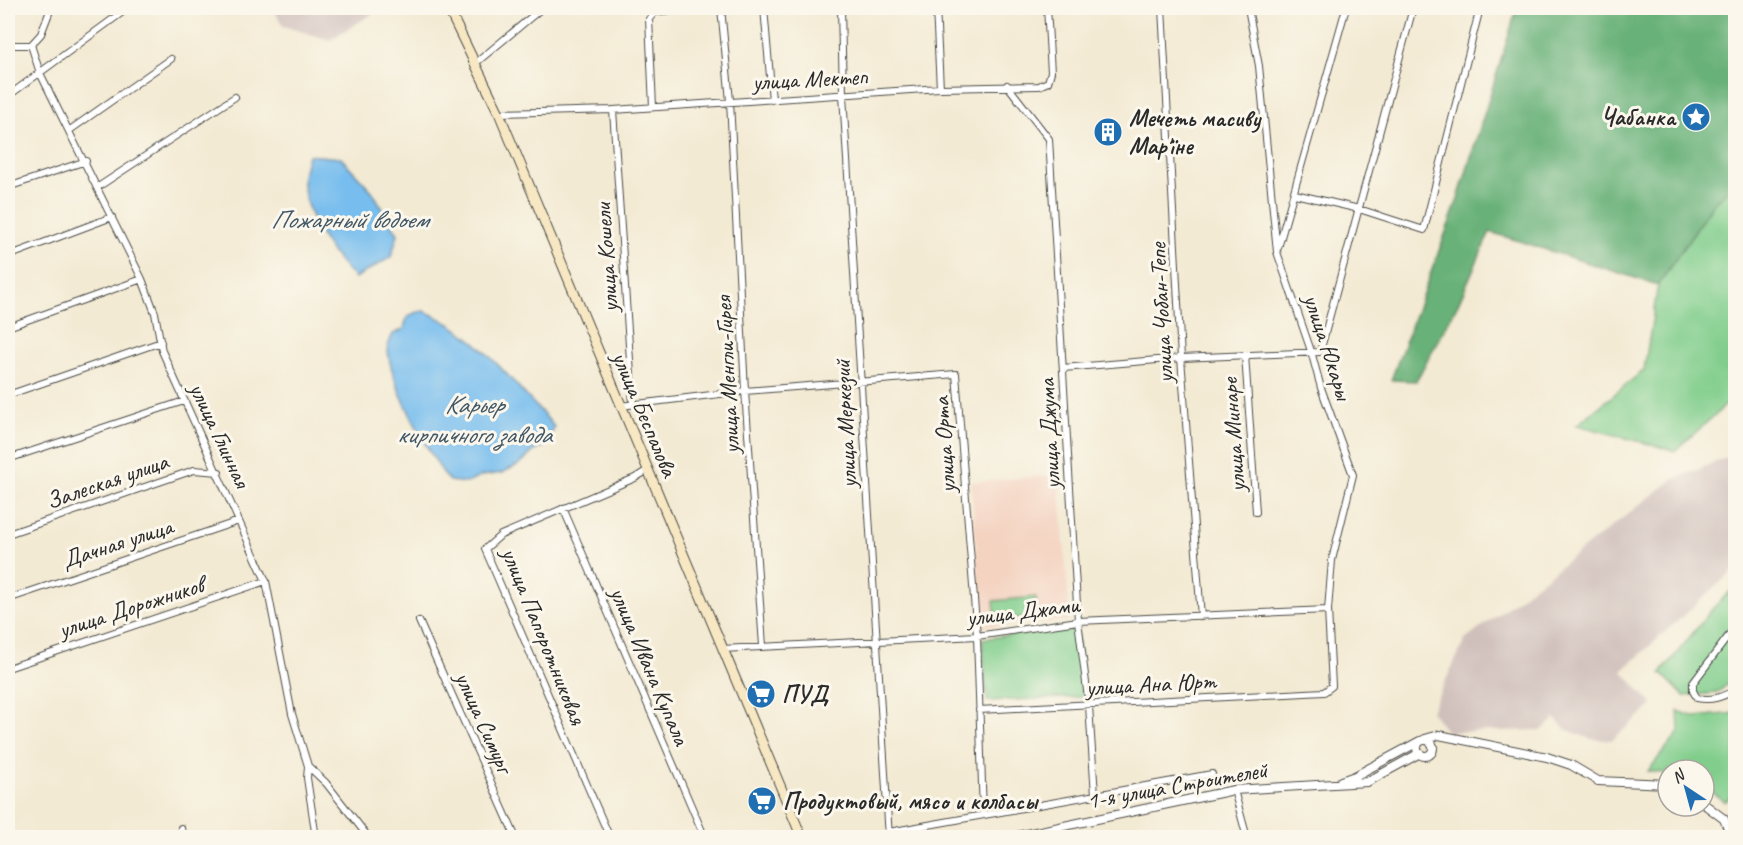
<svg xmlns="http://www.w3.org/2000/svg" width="1743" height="845" viewBox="0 0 1743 845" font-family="Caveat,sans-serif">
  <rect width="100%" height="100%" fill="#fbf7ec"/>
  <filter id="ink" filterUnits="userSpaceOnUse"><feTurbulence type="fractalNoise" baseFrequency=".0167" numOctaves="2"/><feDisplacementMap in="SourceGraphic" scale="12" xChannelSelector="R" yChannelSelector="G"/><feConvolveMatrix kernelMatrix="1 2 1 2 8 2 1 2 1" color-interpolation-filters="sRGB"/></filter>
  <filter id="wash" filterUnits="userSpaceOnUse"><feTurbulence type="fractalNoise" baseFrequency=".008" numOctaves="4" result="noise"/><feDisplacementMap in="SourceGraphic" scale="24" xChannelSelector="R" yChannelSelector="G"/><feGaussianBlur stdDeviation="1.35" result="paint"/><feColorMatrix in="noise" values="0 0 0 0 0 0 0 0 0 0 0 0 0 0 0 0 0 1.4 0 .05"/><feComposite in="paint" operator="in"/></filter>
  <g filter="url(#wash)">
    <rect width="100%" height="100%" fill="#f3ead3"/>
    <path fill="#f4d3c1" d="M1059 475 1070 620 982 627 971 482Z"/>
    <path fill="#d0c0bc" d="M273 8H382L330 40 283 26Z
      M1735 454V569L1622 671 1653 705 1612 740 1591 739 1565 729 1555 718 1542 730 1447 732 1431 711 1465 640 1672 480Z"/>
    <path fill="#81ce8c" stroke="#567c5c" stroke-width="1.5" d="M1735 183V397L1675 451 1577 425 1644 370 1658 285 1713 204Z
      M1735 587V678L1717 693 1684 696 1661 673 1713 608Z
      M1036 597 1037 616 996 620 994 601Z
      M1066 627 1077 634 1084 697 987 701 982 639Z
      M1678 711 1695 717 1735 713V793L1725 802 1704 786V770H1668V774L1648 771 1679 732Z"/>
    <path fill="#68b178" stroke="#4a6e52" stroke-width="1.5" d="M1517 8H1735V183L1713 204 1658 285 1490 232 1458 304 1416 381 1391 380 1457 202Z"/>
    <path fill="#77bdee" stroke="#51748c" stroke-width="1.5" d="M308 155 341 158 372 191 398 234 391 257 355 278C329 252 307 222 303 183 302 175 306 164 308 155Z
      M424 311C468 329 492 358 523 392 533 404 545 414 554 427L547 445 534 451 520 464 502 473 482 476 467 483 449 481C429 454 388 380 388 347 388 343 392 337 393 334L404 329C406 316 410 313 424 311Z"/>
  </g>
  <g filter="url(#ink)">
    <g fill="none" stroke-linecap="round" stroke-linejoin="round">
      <g stroke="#494844" stroke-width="8">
        <path id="minor" d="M721 8 730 101 745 391 763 646
          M764 8 772 100
          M841 8 843 95 889 838
          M936 8 940 88
          M1162 8 1181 358 1201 617
          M8 45H31
          M31 45 40 73 142 279 155 313 162 351 266 581 292 714 308 766 326 783 369 838
          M31 45 41 34 51 8
          M477 62 542 8
          M1007 85 1049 139 1078 621 1089 706 1095 795
          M8 96 128 8
          M653 107 649 19 655 12 688 8
          M613 110 633 404
          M499 113 613 110 940 88 1039 86 1048 82 1051 72 1047 8
          M70 130 171 59
          M8 187 86 161
          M98 187 235 97
          M1295 194 1359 209 1424 230 1480 8
          M1278 248 1346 8
          M8 256 112 217
          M8 327 142 279
          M1245 355 1256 512
          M1063 368 1181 358 1320 352 1413 8
          M8 395 161 342
          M620 406 745 391 956 374 977 636 983 814
          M8 459 184 401
          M563 508 705 838
          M8 534 194 470 219 472
          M8 599 239 521
          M419 621 516 838
          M1736 626 1693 683V691L1697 698C1713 701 1721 697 1736 690
          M722 649 977 636 1078 621 1328 610
          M8 668 266 581
          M979 710 1324 692 1332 686 1328 610 1332 560 1353 475 1321 388 1311 351 1277 252 1259 66 1248 8
          M308 766 307 778 316 838
          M1234 790 1247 838
          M181 828 183 838
          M889 832 1212 774
          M610 838 485 549 501 535 635 478 648 470"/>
      </g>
      <g stroke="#494844" stroke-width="10">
        <path id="tertiary" d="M1425 739 1439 735 1547 757 1571 765 1598 781 1668 784
          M1417 748a8 8 0 1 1 16 0a8 8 0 1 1-16 0Z
          M1341 781 1355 776 1420 741
          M1704 804 1724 819 1728 829 1736 833
          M1007 838 1234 790 1367 782 1420 753"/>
      </g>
      <g stroke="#494844" stroke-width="11">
        <path id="secondary" d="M448 8 499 113 802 838"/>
      </g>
      <use href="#minor" stroke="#fff" stroke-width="6"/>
      <use href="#tertiary" stroke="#fff" stroke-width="8"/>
      <use href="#secondary" stroke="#f7e8c3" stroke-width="9"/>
    </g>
  </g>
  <defs>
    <g id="sight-disc" transform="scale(1.5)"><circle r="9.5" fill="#1f6fb2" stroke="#fbf7ec"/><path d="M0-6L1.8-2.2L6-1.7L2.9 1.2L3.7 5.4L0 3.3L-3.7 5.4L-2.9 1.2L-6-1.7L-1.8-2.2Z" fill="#fff"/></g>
    <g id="building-disc" transform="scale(1.5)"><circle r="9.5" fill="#1f6fb2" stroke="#fbf7ec"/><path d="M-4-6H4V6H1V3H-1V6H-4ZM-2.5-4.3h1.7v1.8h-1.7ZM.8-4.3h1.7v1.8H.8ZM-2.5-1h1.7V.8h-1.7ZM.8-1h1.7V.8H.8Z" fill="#fff"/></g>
    <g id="supermarket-disc" transform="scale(1.5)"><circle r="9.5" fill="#1f6fb2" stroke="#fbf7ec"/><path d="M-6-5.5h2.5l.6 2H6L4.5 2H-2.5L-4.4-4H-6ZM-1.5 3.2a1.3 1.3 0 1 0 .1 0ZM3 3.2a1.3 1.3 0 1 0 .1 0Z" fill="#fff"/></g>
  </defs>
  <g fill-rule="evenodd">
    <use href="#sight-disc" x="1696" y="117"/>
    <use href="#building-disc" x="1108" y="132"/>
    <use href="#supermarket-disc" x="761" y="694"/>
    <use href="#supermarket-disc" x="762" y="801"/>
  </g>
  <g text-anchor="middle" stroke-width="6" stroke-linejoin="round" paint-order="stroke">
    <g font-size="24" fill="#2b2b2b" stroke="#fbf7ec">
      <text transform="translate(810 79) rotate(-3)" y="8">улица Мектеп</text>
      <text transform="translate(606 258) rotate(-94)" y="8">улица Кошели</text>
      <text transform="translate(1161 313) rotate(-93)" y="8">улица Чобан-Тепе</text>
      <text transform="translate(1328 347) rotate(72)" y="8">улица Юкары</text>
      <text transform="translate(727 375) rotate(-93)" y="8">улица Менгли-Гирея</text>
      <text transform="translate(645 414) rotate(67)" y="8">улица Беспалова</text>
      <text transform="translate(845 424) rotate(-93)" y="8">улица Меркезий</text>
      <text transform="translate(1049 434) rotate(-93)" y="8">улица Джума</text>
      <text transform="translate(220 435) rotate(65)" y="8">улица Глинная</text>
      <text transform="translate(1233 435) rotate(-94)" y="8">улица Минаре</text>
      <text transform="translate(944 445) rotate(-94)" y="8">улица Орта</text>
      <text transform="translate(107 481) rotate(-19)" y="8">Залеская улица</text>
      <text transform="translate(117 543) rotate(-18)" y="8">Дачная улица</text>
      <text transform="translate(131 607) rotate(-18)" y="8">улица Дорожников</text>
      <text transform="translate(1023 611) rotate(-7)" y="8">улица Джами</text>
      <text transform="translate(544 636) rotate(68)" y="8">улица Папоротниковая</text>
      <text transform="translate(650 666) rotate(67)" y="8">улица Ивана Купала</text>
      <text transform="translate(1151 684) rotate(-3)" y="8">улица Ана Юрт</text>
      <text transform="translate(484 722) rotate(66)" y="8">улица Симург</text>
      <text transform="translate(1177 785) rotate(-10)" y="8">1-я улица Строителей</text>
    </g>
    <g font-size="24" font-weight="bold" fill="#2b2b2b" stroke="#fbf7ec" text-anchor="start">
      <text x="1675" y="125" text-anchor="end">Чабанка</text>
      <text x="1129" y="126">Мечеть масиву<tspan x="1129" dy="28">Мар'їне</tspan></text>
      <text x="782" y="702">ПУД</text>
      <text x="783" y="809">Продуктовый, мясо и колбасы</text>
    </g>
    <g font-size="26" font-style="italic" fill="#425766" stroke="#fbf7ec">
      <text x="349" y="228">Пожарный водоем</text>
      <text x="474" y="413">Карьер<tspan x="474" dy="30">кирпичного завода</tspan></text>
    </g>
  </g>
  <rect width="1743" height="845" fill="none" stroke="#fbf7ec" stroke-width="30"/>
  <g transform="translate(1686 788) rotate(324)"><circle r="28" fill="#fbf7ec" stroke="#a8a59f" stroke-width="1.5"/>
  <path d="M0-4.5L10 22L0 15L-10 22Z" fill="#1f6fb2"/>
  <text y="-9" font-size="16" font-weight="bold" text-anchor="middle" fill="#2b2b2b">N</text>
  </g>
</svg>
